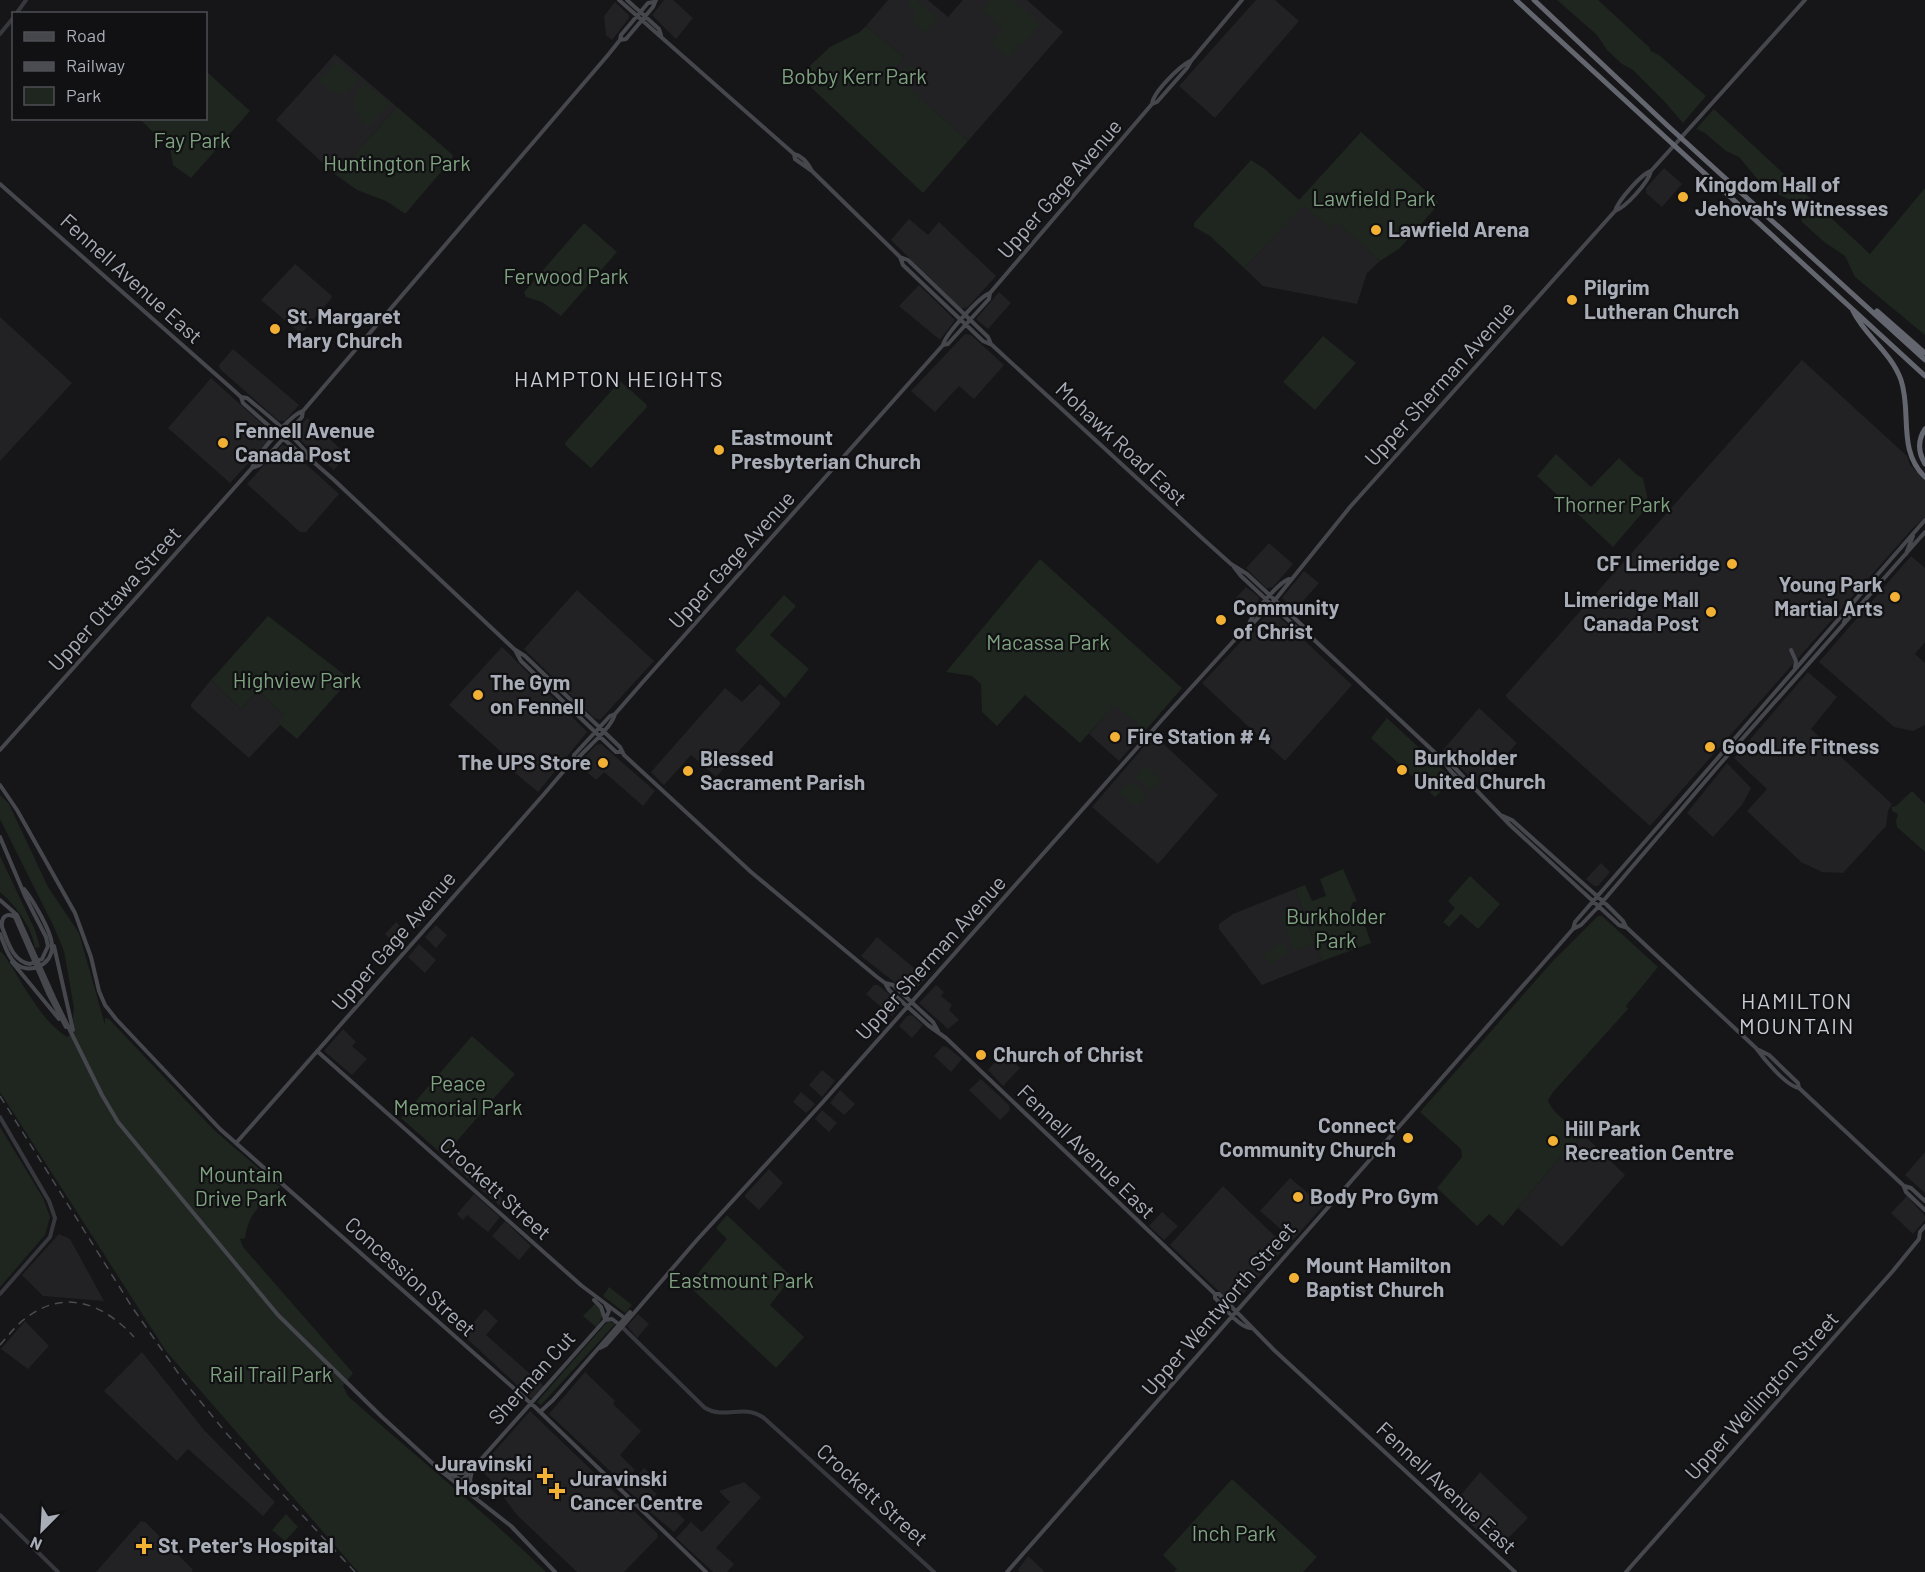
<svg xmlns="http://www.w3.org/2000/svg" width="1925" height="1572" viewBox="0 0 1925 1572" font-family="Barlow,sans-serif">
  <rect width="100%" height="100%" fill="#161618"/>
  <path fill="#222225" d="M664 0H673L693 18 676 39 652 15Z
    M888 0H928L948 17 963 0H1027L1063 32 968 141 891 73 904 57 866 26Z
    M1256 0H1275L1299 21 1215 118 1179 86Z
    M615 2 629 15V18L612 40 606 35 604 16Z
    M335 54 397 107 336 175 276 120Z
    M1664 168 1682 184 1662 207 1646 193V188Z
    M1304 204 1330 228 1337 221 1380 261 1367 273 1357 304 1263 286 1244 268Z
    M909 219 928 235 939 222 996 276 968 307 961 309 891 240Z
    M295 264 332 296 331 299 301 334 261 300Z
    M919 285 955 320 940 340 899 306Z
    M999 292 1011 303 988 329 976 319Z
    M0 317 72 383 0 461Z
    M965 334 971 335 1004 365 974 399 959 386 935 412 911 391Z
    M233 349 299 405 285 421H279L220 369 219 365Z
    M1802 360 1907 456 1910 465 1925 480V517L1912 529 1650 826 1507 698 1506 695Z
    M211 378 271 432 272 438 230 483 168 428Z
    M307 418 347 455 334 470 296 436V431Z
    M282 445 286 446 339 494 306 532H300L247 484Z
    M1269 543 1293 564 1273 587 1269 588H1266L1246 568Z
    M1911 556 1925 568V642L1915 654 1925 663V725L1913 731 1894 727 1819 662Z
    M1304 571 1319 583 1295 610 1282 598Z
    M1246 587 1259 597V600L1250 612 1235 599Z
    M577 590 654 661 600 720 594 718 524 649Z
    M1267 614H1276L1352 685 1285 761 1202 683Z
    M502 647 587 732 538 792 509 768V759L449 705Z
    M1808 672 1837 697 1811 729 1892 804 1888 811 1886 826 1843 873 1822 872 1801 862 1747 811 1767 789 1734 758Z
    M211 680 241 709 258 691 285 716 278 723 280 725 249 758 191 707V704Z
    M760 684 780 702V705L716 777 691 755 664 785 651 772 725 688 742 702Z
    M1115 704 1145 731 1119 761 1089 734Z
    M1479 708 1517 743 1479 786 1443 750Z
    M1154 735 1218 795 1158 864 1092 807Z
    M601 744 655 791 643 806 604 772 596 780 578 764 596 745Z
    M1727 763 1751 788 1742 805 1713 837 1687 813Z
    M1601 863 1610 872 1598 886H1594L1586 879Z
    M1295 889 1322 961 1262 985 1219 929V924L1233 914Z
    M418 907 428 917 416 929 406 920Z
    M396 922 410 936 399 949 385 934Z
    M436 925 447 935 436 948 425 937Z
    M877 937 926 978 914 991 907 992 861 956Z
    M419 944 436 960 425 973 408 957Z
    M874 985H878L899 1002 900 1007 892 1016 866 994Z
    M936 985 944 992 941 996 952 1005 949 1010 959 1020 948 1029 919 1003Z
    M912 1015 923 1025 912 1038 899 1026 907 1016Z
    M343 1029 356 1042 352 1046 367 1059 352 1075 324 1051Z
    M943 1046 947 1047 962 1059 951 1072 934 1056Z
    M1003 1052 1020 1068 1003 1086 988 1070Z
    M822 1070 835 1081 822 1097 809 1085Z
    M981 1079 1009 1105 1010 1110 1000 1120 969 1090Z
    M840 1090 855 1104 844 1115 830 1103Z
    M801 1092 815 1104 806 1113 793 1102Z
    M822 1110 837 1123 829 1132 815 1119Z
    M1583 1134 1625 1175 1562 1247 1518 1208 1561 1156 1564 1157Z
    M1925 1152V1193L1905 1175Z
    M454 1157 479 1179 474 1184 450 1162Z
    M769 1169 783 1183 759 1210 745 1197V1195Z
    M1290 1178 1323 1206 1293 1240 1260 1211Z
    M485 1180 510 1207 506 1211 479 1188Z
    M1223 1186 1286 1247 1235 1303 1229 1301 1170 1245Z
    M474 1194 500 1217 488 1232 467 1215 463 1220 457 1214Z
    M1907 1196 1925 1216V1220L1913 1234 1891 1213Z
    M1162 1212 1178 1226 1164 1240 1149 1226Z
    M505 1221 531 1246 519 1260 492 1236Z
    M59 1234 70 1239 104 1301 43 1296 22 1275Z
    M485 1309 498 1321 486 1335 544 1386 532 1399 463 1335Z
    M638 1314 649 1324 637 1338 627 1326Z
    M25 1321 49 1346 28 1369 1 1349Z
    M142 1352 204 1430 275 1502 263 1516 188 1449 177 1461 104 1391Z
    M585 1372 615 1401 613 1404 641 1431 620 1455 635 1470 623 1483 549 1414Z
    M530 1411 657 1533 658 1537 624 1572H577L517 1515 490 1479 479 1469Z
    M644 1468 652 1476 646 1484 657 1494 645 1506 626 1489Z
    M1480 1472 1528 1518 1497 1549 1452 1506Z
    M744 1482 761 1497 716 1548 734 1564 727 1572H713L676 1538 691 1522 702 1532 730 1502 719 1491Z
    M661 1498 685 1520 674 1532 650 1512Z
    M141 1521 145 1522 193 1570 192 1572H96Z
    M1028 1556 1044 1571 1043 1572H1020L1018 1570Z"/>
  <path fill="#1e261f" d="M910 0H916L938 18 925 33 912 22 917 17 913 14 916 11 907 4Z
    M991 0H1013L1040 25 1021 46 1019 45 1009 58 990 42 1000 33 1005 32 982 10Z
    M1557 0H1598L1649 47 1651 51 1659 55 1706 96 1683 123 1664 101 1633 70 1622 64 1607 50 1597 35Z
    M866 26 904 57 892 73 968 141 923 193 799 76 830 47 860 32Z
    M336 62H339L359 80C344 98 335 97 319 81Z
    M906 66 913 67 921 72 912 84 897 75Z
    M206 71 250 111 191 178 173 165 170 149 140 119 206 118Z
    M364 83 389 103 369 127C353 112 347 101 364 83Z
    M397 107 453 155 452 159 406 213H404L386 201 357 190 336 175Z
    M1714 109 1870 254 1925 188V335L1855 277 1845 256 1823 241 1802 222 1799 209 1790 200 1764 187 1739 157 1726 151 1705 133 1696 129Z
    M1361 132 1438 202 1437 206 1400 248 1383 259 1380 261 1337 222 1330 229 1304 205 1244 268 1210 236 1194 227V223L1251 160 1265 169 1299 200Z
    M584 223 617 252 561 316 542 302 526 297 524 292Z
    M1323 336 1356 363 1315 410 1283 382Z
    M620 381 646 404 647 407 591 468 566 446 565 443Z
    M1556 454 1591 487 1619 458 1637 475 1643 478 1649 505 1613 547 1537 476Z
    M1040 559 1182 688 1145 731 1115 705 1080 743 1025 695 997 726 982 712 981 684 972 676 946 672Z
    M784 595 796 606 770 635 809 669 785 698 735 650Z
    M268 616 350 679 297 739 278 723 284 715 258 691 241 709 211 680Z
    M1387 718 1453 779 1435 797 1371 738Z
    M1146 765 1161 780 1150 791 1135 777Z
    M1131 781 1147 795 1136 807 1120 792Z
    M1912 791 1925 804V852L1897 827 1896 821 1898 814 1892 811V807L1896 806Z
    M0 795 9 804 48 887 79 933 105 1025V1018L109 1019 213 1129 280 1187C261 1205 249 1211 245 1238L240 1239 243 1247 353 1373 343 1386 348 1396C414 1455 483 1510 546 1572H358L166 1351 0 1092V951L5 956C22 982 41 1021 67 1037L75 1031 73 1018 74 1008 64 951 53 925 0 819Z
    M0 856 35 930 40 947 35 948C32 927 16 906 0 892Z
    M1343 869 1357 901 1352 903 1351 909 1357 912 1360 910 1371 943 1322 961 1295 889 1305 885 1312 901 1326 896 1320 879Z
    M1470 876 1500 904 1478 929 1461 914 1449 927 1443 922 1455 908 1448 901Z
    M1300 909 1314 944 1295 951 1281 917Z
    M1598 916H1602L1658 967 1626 1006 1628 1009 1553 1092 1548 1100C1552 1114 1572 1125 1583 1134L1563 1158 1561 1156 1503 1226 1489 1214 1477 1226 1437 1188 1462 1157 1461 1149 1420 1112 1551 963Z
    M1282 942 1289 952 1271 965 1263 955Z
    M472 1036 515 1074 444 1156 401 1118Z
    M0 1127 43 1198 50 1217 45 1235 0 1287Z
    M727 1215 792 1277 770 1305 804 1337 776 1368 692 1289 691 1282 694 1278 727 1239 716 1228Z
    M609 1287 632 1305 625 1313 603 1296Z
    M595 1304C606 1309 603 1319 596 1327L583 1316Z
    M608 1321 615 1324 541 1405 537 1402Z
    M1232 1479 1317 1557 1303 1572H1174L1177 1569 1163 1555Z
    M286 1514 298 1527 285 1541 272 1530Z"/>
  <g fill="none" stroke-linecap="round" stroke-linejoin="round">
    <path stroke="#37383d" stroke-width="4" d="M16 14 26 0
      M0 34 14 17
      M0 1117 49 1201 55 1218 50 1237 0 1294
      M622 1327 705 1408C726 1420 743 1403 764 1418L934 1572
      M0 1515 58 1572"/>
    <path stroke="#45474d" stroke-width="4" d="M619 0 794 154C803 156 808 163 812 171L900 257 908 260 988 337 991 344
      M627 0 659 29 661 35
      M620 40 626 39 653 7 656 0
      M1152 104C1153 92 1180 66 1190 61
      M794 154 795 159 812 171
      M0 184 230 387 241 397 243 403 304 457 310 459 333 479 514 649 525 656 620 747 624 755 751 872 877 977 885 983 893 985 933 1022 938 1031
      M1615 211C1618 201 1641 174 1651 171L1805 0
      M900 257 903 265 983 341 992 345 1202 538 1231 564 1247 574 1306 629 1310 636 1445 762C1450 774 1462 782 1473 788
      M943 345 948 344 989 299 990 293 1152 104 1157 102 1187 68 1191 61 1242 0
      M241 397 247 398C259 408 308 447 310 459
      M252 468 260 465 302 417 303 411 608 55 620 40 621 35 648 3 654 2
      M1906 554 1913 536
      M1234 567 1241 576 1302 633 1308 635
      M1844 622 1852 605
      M1249 624C1252 614 1279 582 1289 579
      M515 650 521 661 616 752H621
      M1791 650 1796 661 1795 667
      M0 750 252 468C256 456 291 414 303 411
      M574 759 578 758C588 747 612 727 615 714L642 683 943 345C945 335 980 296 990 293
      M1445 762 1451 764 1510 825 1619 925 1625 927
      M0 785 17 810 75 913 91 957 99 991 105 1005 116 1019 220 1129 535 1407 706 1572
      M1503 816 1512 820 1607 905 1623 921 1626 927 1756 1048C1764 1059 1786 1086 1799 1088L1904 1186 1911 1188 1925 1201
      M0 837 25 896 46 937 48 946 42 959 30 964C11 961 7 938 0 922
      M0 900 17 915 56 1002 102 1095 118 1122 278 1315 381 1416 442 1472 511 1526 555 1572
      M2 926C1 917 7 912 15 917L48 993 66 1027
      M1573 929 1575 922 1925 520
      M0 934C4 943 7 956 15 963 28 975 52 966 52 947 53 934 33 900 24 889
      M54 946 73 1030
      M12 962 59 1019
      M885 983 889 990 929 1026 946 1038 1215 1294H1219L1274 1350 1515 1572
      M1759 1050 1769 1055 1798 1083 1799 1088
      M317 1051 582 1286 622 1316
      M237 1142 545 793 574 759V755L610 716 615 714
      M1904 1187 1906 1192 1925 1210
      M1215 1294V1298C1224 1307 1238 1326 1250 1328
      M594 1300 601 1307 605 1319
      M605 1320 612 1319 620 1325
      M600 1348 606 1345 622 1327 696 1241 822 1103 1160 722 1249 624 1254 622 1275 600 1350 507 1615 211C1626 207 1648 183 1651 171
      M540 1412 553 1400 630 1312
      M440 1467 462 1481 477 1496
      M472 1471 470 1480 473 1490
      M452 1473H463L470 1469
      M459 1484 605 1320 609 1311 606 1305
      M1007 1572 1573 929 1581 925 1598 907 1720 764 1925 532
      M1626 1572 1892 1272 1919 1239 1920 1232 1925 1226"/>
    <path stroke="#63666e" stroke-width="5" d="M1516 0 1925 376
      M1534 0 1669 127 1925 360
      M1853 311C1865 336 1891 352 1901 380 1912 412 1897 450 1925 477
      M1877 311 1925 353
      M1925 429C1917 441 1918 452 1925 464"/>
    <path stroke="#4a4c52" stroke-width="1.5" stroke-dasharray="8 6" stroke-linecap="butt" d="M0 1096 132 1307 183 1380 227 1434 355 1572
      M0 1345C8 1336 16 1325 26 1318 65 1288 104 1304 134 1337"/>
  </g>
  <g fill="#f2b134" stroke="#111113" stroke-width="2">
    <circle cx="1683" cy="197" r="6"/>
    <circle cx="1376" cy="230" r="6"/>
    <circle cx="1572" cy="300" r="6"/>
    <circle cx="275" cy="329" r="6"/>
    <circle cx="223" cy="443" r="6"/>
    <circle cx="719" cy="450" r="6"/>
    <circle cx="1732" cy="564" r="6"/>
    <circle cx="1895" cy="597" r="6"/>
    <circle cx="1711" cy="612" r="6"/>
    <circle cx="1221" cy="620" r="6"/>
    <circle cx="478" cy="695" r="6"/>
    <circle cx="1115" cy="737" r="6"/>
    <circle cx="1710" cy="747" r="6"/>
    <circle cx="603" cy="763" r="6"/>
    <circle cx="1402" cy="770" r="6"/>
    <circle cx="688" cy="771" r="6"/>
    <circle cx="981" cy="1055" r="6"/>
    <circle cx="1408" cy="1138" r="6"/>
    <circle cx="1553" cy="1141" r="6"/>
    <circle cx="1298" cy="1197" r="6"/>
    <circle cx="1294" cy="1278" r="6"/>
    <path d="M542 1467h6v6h6v6h-6v6h-6v-6h-6v-6h6z"/>
    <path d="M554 1482h6v6h6v6h-6v6h-6v-6h-6v-6h6z"/>
    <path d="M141 1537h6v6h6v6h-6v6h-6v-6h-6v-6h6z"/>
  </g>
  <g text-anchor="middle" stroke-width="4.5" stroke-linejoin="round" paint-order="stroke">
    <g font-size="21" fill="#7fa381" stroke="#111113">
      <text x="854" y="84">Bobby Kerr Park</text>
      <text x="192" y="148">Fay Park</text>
      <text x="397" y="171">Huntington Park</text>
      <text x="1374" y="206">Lawfield Park</text>
      <text x="566" y="284">Ferwood Park</text>
      <text x="1612" y="512">Thorner Park</text>
      <text x="1048" y="650">Macassa Park</text>
      <text x="297" y="688">Highview Park</text>
      <text x="1336" y="924">Burkholder<tspan x="1336" dy="24">Park</tspan></text>
      <text x="458" y="1091">Peace<tspan x="458" dy="24">Memorial Park</tspan></text>
      <text x="241" y="1182">Mountain<tspan x="241" dy="24">Drive Park</tspan></text>
      <text x="741" y="1288">Eastmount Park</text>
      <text x="271" y="1382">Rail Trail Park</text>
      <text x="1234" y="1541">Inch Park</text>
    </g>
    <g font-size="21" font-weight="bold" fill="#a8adb8" stroke="#111113" text-anchor="start">
      <text x="1695" y="192">Kingdom Hall of<tspan x="1695" dy="24">Jehovah's Witnesses</tspan></text>
      <text x="1388" y="237">Lawfield Arena</text>
      <text x="1584" y="295">Pilgrim<tspan x="1584" dy="24">Lutheran Church</tspan></text>
      <text x="287" y="324">St. Margaret<tspan x="287" dy="24">Mary Church</tspan></text>
      <text x="235" y="438">Fennell Avenue<tspan x="235" dy="24">Canada Post</tspan></text>
      <text x="731" y="445">Eastmount<tspan x="731" dy="24">Presbyterian Church</tspan></text>
      <text x="1720" y="571" text-anchor="end">CF Limeridge</text>
      <text x="1883" y="592" text-anchor="end">Young Park<tspan x="1883" dy="24">Martial Arts</tspan></text>
      <text x="1699" y="607" text-anchor="end">Limeridge Mall<tspan x="1699" dy="24">Canada Post</tspan></text>
      <text x="1233" y="615">Community<tspan x="1233" dy="24">of Christ</tspan></text>
      <text x="490" y="690">The Gym<tspan x="490" dy="24">on Fennell</tspan></text>
      <text x="1127" y="744">Fire Station # 4</text>
      <text x="1722" y="754">GoodLife Fitness</text>
      <text x="1414" y="765">Burkholder<tspan x="1414" dy="24">United Church</tspan></text>
      <text x="700" y="766">Blessed<tspan x="700" dy="24">Sacrament Parish</tspan></text>
      <text x="591" y="770" text-anchor="end">The UPS Store</text>
      <text x="993" y="1062">Church of Christ</text>
      <text x="1396" y="1133" text-anchor="end">Connect<tspan x="1396" dy="24">Community Church</tspan></text>
      <text x="1565" y="1136">Hill Park<tspan x="1565" dy="24">Recreation Centre</tspan></text>
      <text x="1310" y="1204">Body Pro Gym</text>
      <text x="1306" y="1273">Mount Hamilton<tspan x="1306" dy="24">Baptist Church</tspan></text>
      <text x="532" y="1471" text-anchor="end">Juravinski<tspan x="532" dy="24">Hospital</tspan></text>
      <text x="570" y="1486">Juravinski<tspan x="570" dy="24">Cancer Centre</tspan></text>
      <text x="158" y="1553">St. Peter's Hospital</text>
    </g>
    <g font-size="21" fill="#a8adb8" stroke="#111113">
      <text transform="translate(1060 189) rotate(-49)" y="7">Upper Gage Avenue</text>
      <text transform="translate(131 279) rotate(42)" y="7">Fennell Avenue East</text>
      <text transform="translate(1440 384) rotate(-48)" y="7">Upper Sherman Avenue</text>
      <text transform="translate(1121 444) rotate(43)" y="7">Mohawk Road East</text>
      <text transform="translate(732 560) rotate(-48)" y="7">Upper Gage Avenue</text>
      <text transform="translate(115 599) rotate(-48)" y="7">Upper Ottawa Street</text>
      <text transform="translate(394 941) rotate(-49)" y="7">Upper Gage Avenue</text>
      <text transform="translate(931 958) rotate(-48)" y="7">Upper Sherman Avenue</text>
      <text transform="translate(1086 1152) rotate(44)" y="7">Fennell Avenue East</text>
      <text transform="translate(495 1189) rotate(42)" y="7">Crockett Street</text>
      <text transform="translate(410 1277) rotate(42)" y="7">Concession Street</text>
      <text transform="translate(1219 1309) rotate(-49)" y="7">Upper Wentworth Street</text>
      <text transform="translate(532 1378) rotate(-48)" y="7">Sherman Cut</text>
      <text transform="translate(1762 1396) rotate(-48)" y="7">Upper Wellington Street</text>
      <text transform="translate(1446 1488) rotate(43)" y="7">Fennell Avenue East</text>
      <text transform="translate(872 1495) rotate(42)" y="7">Crockett Street</text>
    </g>
    <g font-size="22" letter-spacing="1.5" fill="#c9ccd4" stroke="#111113">
      <text x="619" y="387">HAMPTON HEIGHTS</text>
      <text x="1797" y="1009">HAMILTON<tspan x="1797" dy="25">MOUNTAIN</tspan></text>
    </g>
  </g>
  <rect x="12" y="12" width="195" height="108" fill="#111113" stroke="#4d4f55" stroke-width="1.5"/>
  <rect x="24" y="32" width="30" height="9" fill="#45474d" stroke="#4d4f55" stroke-width="1.5"/>
  <text x="66" y="42" font-size="18" fill="#a8adb8">Road</text>
  <rect x="24" y="62" width="30" height="9" fill="#4a4c52" stroke="#4d4f55" stroke-width="1.5"/>
  <text x="66" y="72" font-size="18" fill="#a8adb8">Railway</text>
  <rect x="24" y="87" width="30" height="18" fill="#1e261f" stroke="#4d4f55" stroke-width="1.5"/>
  <text x="66" y="102" font-size="18" fill="#a8adb8">Park</text>
  <g transform="translate(42 1530) rotate(204)" stroke="#111113" stroke-width="4.5" paint-order="stroke">
  <path d="M0-4.5L10 22L0 15L-10 22Z" fill="#a8adb8"/>
  <text y="-9" font-size="16" font-weight="bold" text-anchor="middle" fill="#a8adb8">N</text>
  </g>
</svg>
